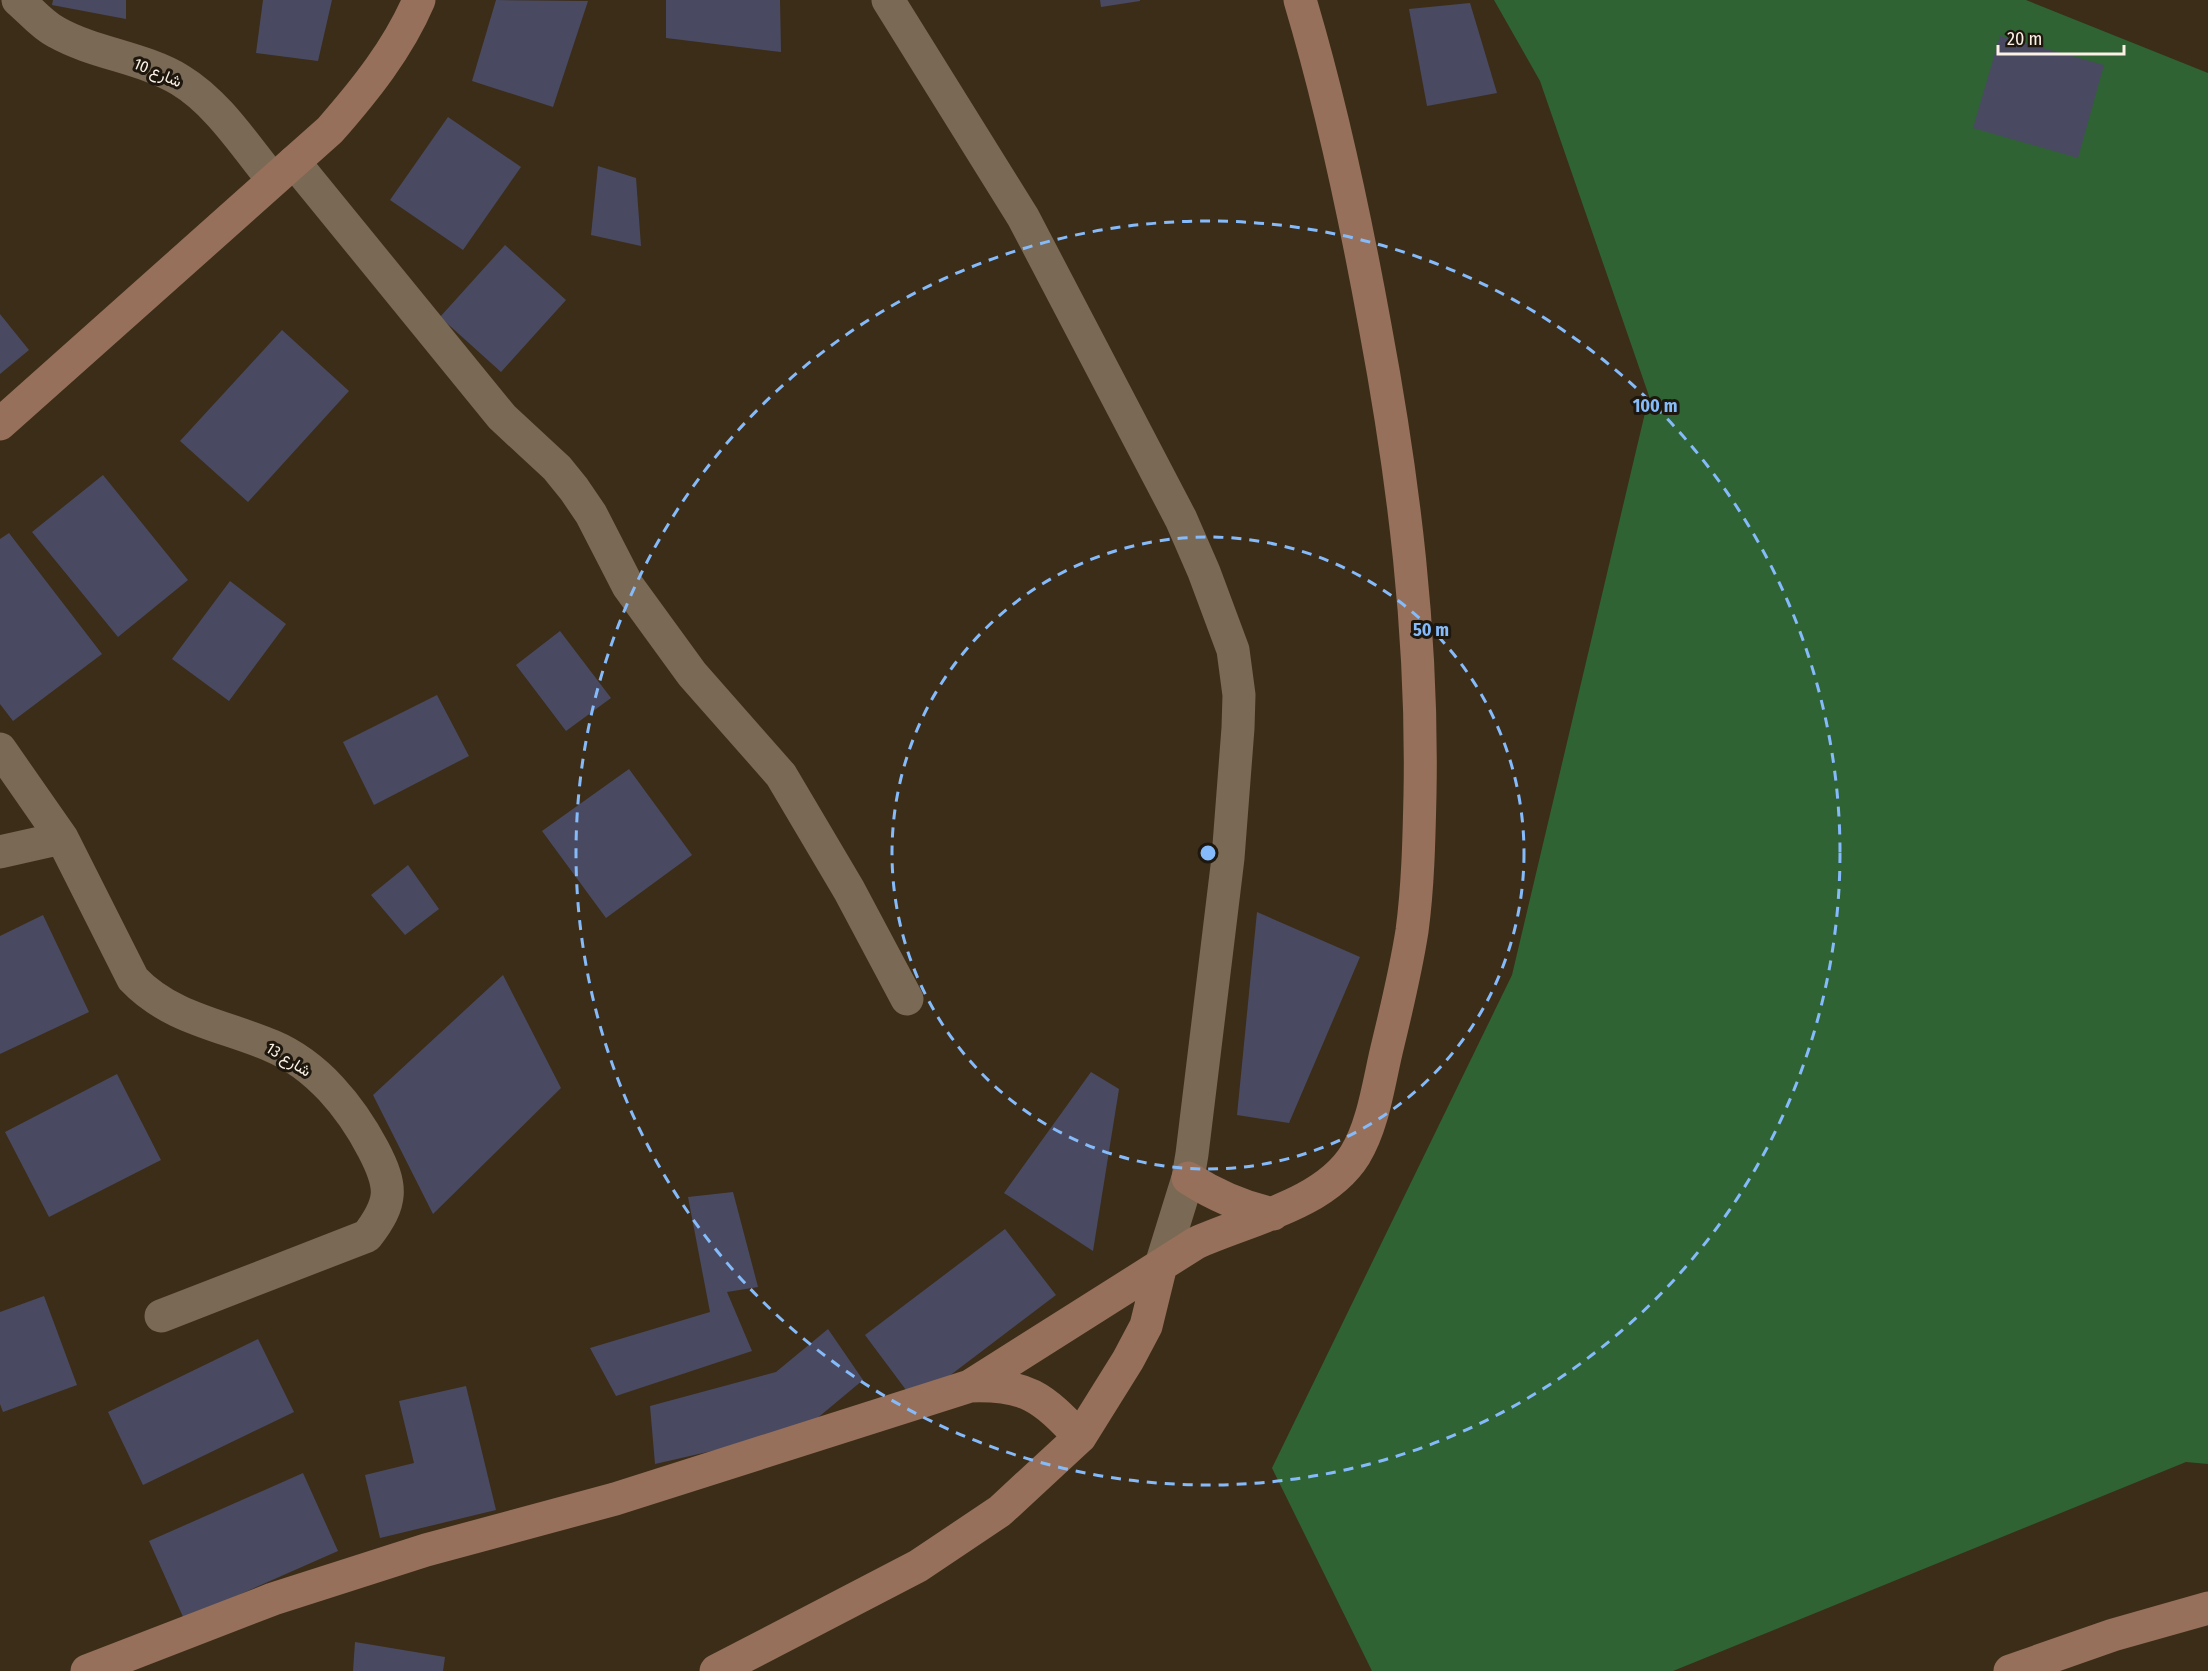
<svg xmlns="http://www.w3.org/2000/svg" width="2208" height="1671" viewBox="0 0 2208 1671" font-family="'Fira Sans Condensed',Vazirmatn,sans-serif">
  <rect width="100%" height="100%" fill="#3c2d19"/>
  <path fill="#2f6334" d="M1494 0H2026L2208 73V1464L2186 1462 1673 1671H1372L1272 1468 1512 975 1649 396 1540 81Z"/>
  <path fill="#494a61" d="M53 0H126V19L52 5Z
    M263 0H332L318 61 256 53Z
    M496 0 588 1 553 107 472 81Z
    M666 0H780L781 52 666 38Z
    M1100 0H1140V1L1101 7Z
    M1470 3 1497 93 1427 106 1409 9Z
    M2000 36 2104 65 2078 158 1973 128Z
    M448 117 521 167 463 250 390 200Z
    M598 166 636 178 641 246 591 235Z
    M505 245 566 300 501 372 440 317Z
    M0 314 29 350 0 374Z
    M282 330 349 391 248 502 180 441Z
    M103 475 188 580 118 637 32 532Z
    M9 533 102 654 13 721 0 704V539Z
    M230 581 286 624 229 701 172 659Z
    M560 631 611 698 566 731 516 665Z
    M437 695 469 756 374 805 343 742Z
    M629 769 692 855 606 918 542 831Z
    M408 865 439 909 405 935 371 895Z
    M1257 912 1360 957 1289 1123 1237 1115Z
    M43 915 89 1012 0 1054V936Z
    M503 975 561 1088 433 1214 373 1095Z
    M1091 1072 1119 1089 1093 1251 1004 1193Z
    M117 1074 161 1160 49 1217 5 1132Z
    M733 1192 758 1287 727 1292 752 1351 616 1396 590 1348 710 1312 688 1197Z
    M1005 1229 1056 1295 915 1402 865 1335Z
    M44 1296 77 1385 3 1412 0 1404V1312Z
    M828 1329 863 1380 803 1430 655 1464 650 1406 776 1372Z
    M258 1339 294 1412 143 1485 108 1412Z
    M466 1386 496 1510 380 1538 365 1475 414 1463 399 1401Z
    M303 1473 338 1551 184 1619 149 1541Z
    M355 1642 445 1657 443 1671H353Z"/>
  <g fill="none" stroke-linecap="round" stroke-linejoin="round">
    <path stroke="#7a6954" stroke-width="33" d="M18 0C30 10 42 25 56 32 95 54 142 57 180 80 218 103 245 146 273 180
      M888 0 1023 217 1181 519 1204 572 1233 650 1239 695 1238 728 1228 858 1192 1154 1188 1178 1161 1265
      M294 162 502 417 557 468 574 489 591 514 628 586 692 674 781 775 849 890 907 999
      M0 749 62 838 133 979C171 1019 223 1025 272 1046 317 1065 351 1107 373 1149 393 1187 393 1202 367 1236L161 1316
      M0 852 62 838"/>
    <path stroke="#96705a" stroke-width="33" d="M0 424 330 130C365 90 398 49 419 0
      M1188 1178C1216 1196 1241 1207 1273 1214
      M970 1386C1027 1384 1042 1397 1080 1437
      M87 1671 273 1599 426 1550 615 1499 970 1386 1196 1243C1246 1220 1324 1205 1355 1155 1374 1124 1379 1080 1388 1044 1397 1007 1406 969 1412 931 1418 886 1419 840 1420 794 1423 636 1404 481 1375 326 1355 216 1332 107 1300 0
      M716 1671 918 1566 1000 1511 1080 1437 1128 1360 1146 1326 1161 1265
      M2010 1671 2113 1635 2208 1608"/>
  </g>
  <g fill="none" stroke="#86bbfb" stroke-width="3" stroke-dasharray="10 8">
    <circle cx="1208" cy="853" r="316"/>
    <circle cx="1208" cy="853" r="632"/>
  </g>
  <g text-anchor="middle" stroke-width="6" stroke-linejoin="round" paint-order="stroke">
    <g font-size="16" fill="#fbf1e5" stroke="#1d170e">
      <text transform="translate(158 72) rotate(23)" y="6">شارع 10</text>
      <text transform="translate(289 1059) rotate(32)" y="6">شارع 13</text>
    </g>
  </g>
  <circle cx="1208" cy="853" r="9" fill="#86bbfb" stroke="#1d170e" stroke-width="3"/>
  <g font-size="18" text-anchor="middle" font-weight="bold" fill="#86bbfb" stroke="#1d170e" stroke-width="6" stroke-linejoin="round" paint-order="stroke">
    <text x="1655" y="412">100 m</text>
    <text x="1431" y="636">50 m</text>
  </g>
  <path d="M1998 45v9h126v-9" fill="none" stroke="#fbf1e5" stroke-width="3"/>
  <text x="2007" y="45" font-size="18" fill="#fbf1e5" stroke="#1d170e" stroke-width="4.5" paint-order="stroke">20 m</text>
</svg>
